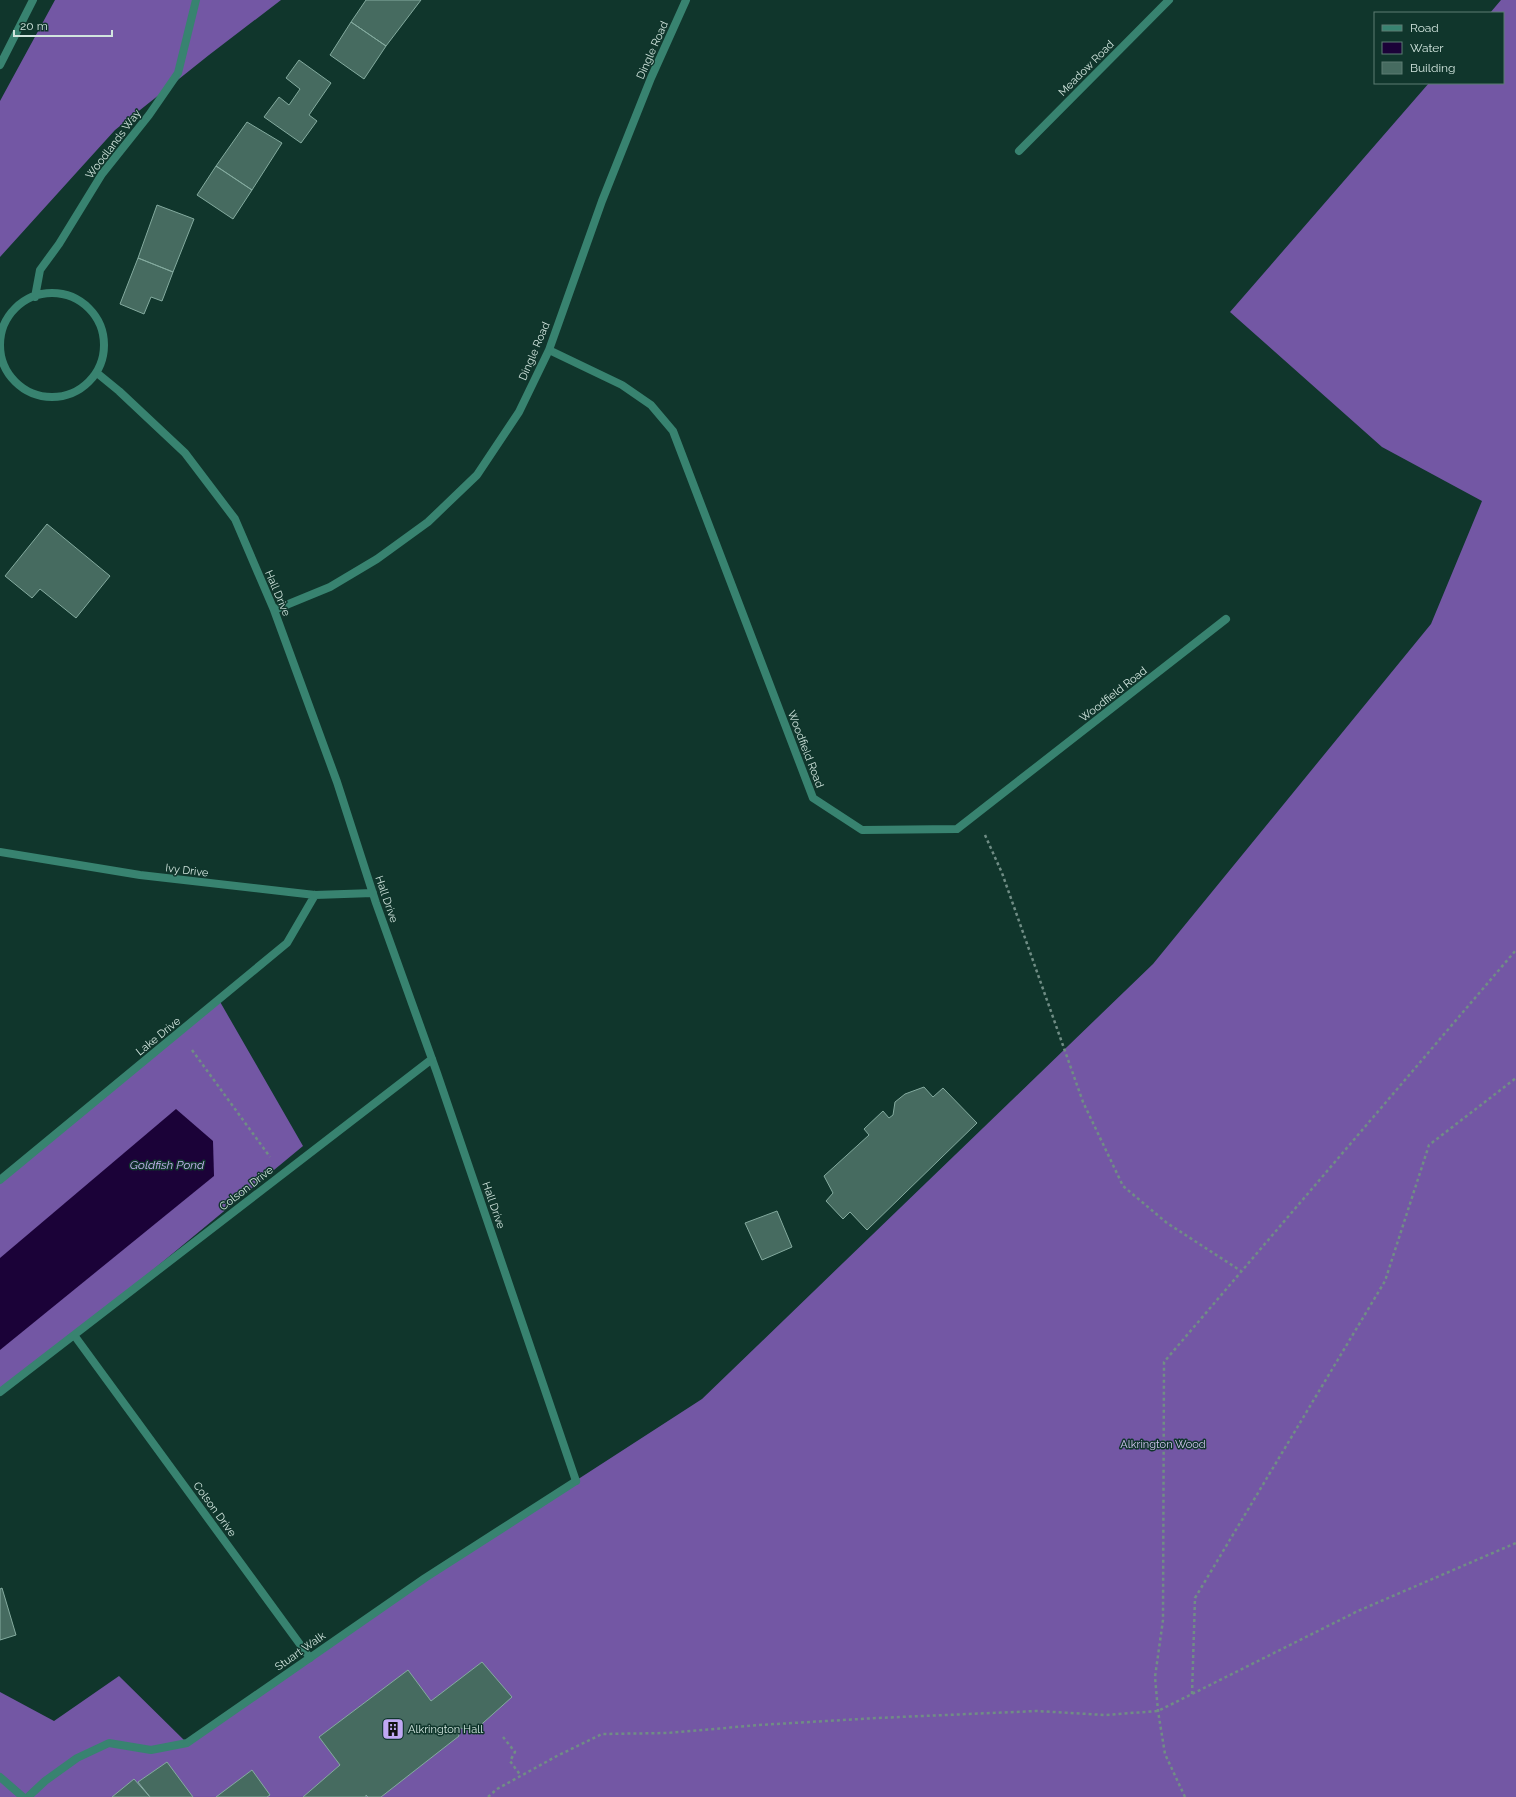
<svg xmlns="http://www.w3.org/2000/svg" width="1516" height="1797" viewBox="0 0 1516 1797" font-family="Raleway,sans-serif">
  <rect width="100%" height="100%" fill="#10362c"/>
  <path fill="#7357a4" d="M55 0H281L209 55 115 130 0 257V101Z
    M1501 0H1516V1797H0V1692L54 1721 119 1676 187 1743 470 1549 702 1399 1153 964 1431 624 1482 501 1382 447 1230 312 1429 83H1503V13H1490Z
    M219 1000 303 1146 0 1396V1180Z"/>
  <path fill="#1b0238" d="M176 1109 213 1141 214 1176 0 1350V1258Z"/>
  <path fill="#466b60" stroke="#84ab9f" d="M366 0H421L386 46 351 22Z
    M351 22 386 46 364 79 330 55Z
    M299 60 331 83 309 115 317 121 301 143 264 117 279 97 289 105 300 89 286 78Z
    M247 122 282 143 252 190 216 166Z
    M216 166 252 190 233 219 197 195Z
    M157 205 194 219 173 272 138 258Z
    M138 258 173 272 162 301 151 297 144 314 120 304Z
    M47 524 110 576 76 618 40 589 32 598 5 576Z
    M924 1087 933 1097 943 1088 977 1123 867 1230 850 1212 843 1219 826 1201 833 1193 824 1176 869 1135 864 1129 883 1111 889 1118 893 1115 895 1102 905 1094Z
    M777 1211 792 1247 762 1260 745 1223Z
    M2 1588 16 1635 0 1640V1589Z
    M482 1662 512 1697 474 1731 456 1727 459 1736 381 1797H368L366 1795V1797H303L340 1765 319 1737 408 1670 431 1701Z
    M167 1762 193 1797H150L138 1782Z
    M252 1770 270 1795 267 1797H216Z
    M134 1779 150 1797H112Z"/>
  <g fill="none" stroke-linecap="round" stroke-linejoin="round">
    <path stroke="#708d85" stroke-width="2.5" stroke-dasharray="3 3" stroke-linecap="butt" d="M985 835 1002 873 1083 1102 1123 1186 1167 1223 1241 1271
      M192 1050 270 1157
      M1192 1694 1195 1598 1385 1281 1429 1145 1516 1078
      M503 1737 515 1752 510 1761 521 1776
      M488 1797 497 1789 557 1756 602 1734 668 1733 759 1725 877 1718 1037 1711 1105 1715 1158 1711 1358 1611 1516 1543
      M1185 1797 1165 1754 1158 1711 1155 1677 1163 1620 1164 1362 1516 950"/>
    <path stroke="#388370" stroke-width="8" d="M0 65 33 0
      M28 1797 45 1781 77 1758 109 1743 151 1750 187 1743 425 1578 576 1481"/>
    <path stroke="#388370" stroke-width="8" d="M1019 151 1169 0
      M0 345a52 52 0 1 1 104 0a52 52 0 1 1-104 0Z
      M35 297 40 270 59 244 102 174 149 115 178 73 196 0
      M549 350 622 385 651 405 673 431 813 798 862 830 957 829 1226 619
      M97 373 119 391 185 453 235 519 274 610 337 782 376 903 437 1073 576 1481
      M274 610 330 587 377 559 428 522 477 475 519 412 549 350 602 201 651 78 686 0
      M0 852 140 875 315 895 373 893
      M0 1180 287 943 315 895
      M74 1335 310 1658
      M0 1392 432 1059
      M0 1777 23 1797"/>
  </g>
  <defs>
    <g id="building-square" transform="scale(1.15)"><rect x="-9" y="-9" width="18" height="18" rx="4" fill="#c0a8f3" stroke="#10362c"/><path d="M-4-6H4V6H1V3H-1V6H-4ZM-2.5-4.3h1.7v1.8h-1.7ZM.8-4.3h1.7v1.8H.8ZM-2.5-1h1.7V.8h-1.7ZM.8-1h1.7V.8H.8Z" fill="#111"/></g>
  </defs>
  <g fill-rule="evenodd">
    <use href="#building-square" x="393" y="1729"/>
  </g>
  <g text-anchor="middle" stroke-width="3" stroke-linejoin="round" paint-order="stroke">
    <g font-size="11" fill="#d1e5de" stroke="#10362c">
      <text transform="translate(652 50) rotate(-66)" y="4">Dingle Road</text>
      <text transform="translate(1086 68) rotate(-45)" y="4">Meadow Road</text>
      <text transform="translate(113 144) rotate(-53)" y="4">Woodlands Way</text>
      <text transform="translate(534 351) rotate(-67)" y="4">Dingle Road</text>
      <text transform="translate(278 593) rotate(67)" y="4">Hall Drive</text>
      <text transform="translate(1113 694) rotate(-38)" y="4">Woodfield Road</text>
      <text transform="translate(806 749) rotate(69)" y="4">Woodfield Road</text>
      <text transform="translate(187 870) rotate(7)" y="4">Ivy Drive</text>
      <text transform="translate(387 899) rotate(71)" y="4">Hall Drive</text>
      <text transform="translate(158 1036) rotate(-39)" y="4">Lake Drive</text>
      <text transform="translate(246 1188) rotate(-38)" y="4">Colson Drive</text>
      <text transform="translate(494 1205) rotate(71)" y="4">Hall Drive</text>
      <text transform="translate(215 1509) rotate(54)" y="4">Colson Drive</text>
      <text transform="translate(300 1651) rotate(-35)" y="4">Stuart Walk</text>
    </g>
    <g font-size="11" fill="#d1c4ef" stroke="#10362c">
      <text x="1163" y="1448">Alkrington Wood</text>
    </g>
    <g font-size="11" fill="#d1e5de" stroke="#10362c" text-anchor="start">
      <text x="408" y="1733">Alkrington Hall</text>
    </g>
    <g font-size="12" font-style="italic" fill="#c5b2f1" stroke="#10362c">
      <text x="167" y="1169">Goldfish Pond</text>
    </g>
  </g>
  <rect x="1374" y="12" width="130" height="72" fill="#10362c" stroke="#5d7c73"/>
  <rect x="1382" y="25" width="20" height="6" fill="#388370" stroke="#5d7c73"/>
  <text x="1410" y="32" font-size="12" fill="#d1e5de">Road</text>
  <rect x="1382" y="42" width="20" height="12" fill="#1b0238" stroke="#5d7c73"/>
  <text x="1410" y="52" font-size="12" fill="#d1e5de">Water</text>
  <rect x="1382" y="62" width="20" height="12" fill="#466b60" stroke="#5d7c73"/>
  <text x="1410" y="72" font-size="12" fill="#d1e5de">Building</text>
  <path d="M14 30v6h98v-6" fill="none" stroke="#d1e5de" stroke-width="2"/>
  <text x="20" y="30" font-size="12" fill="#d1e5de" stroke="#10362c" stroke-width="3" paint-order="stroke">20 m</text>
</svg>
